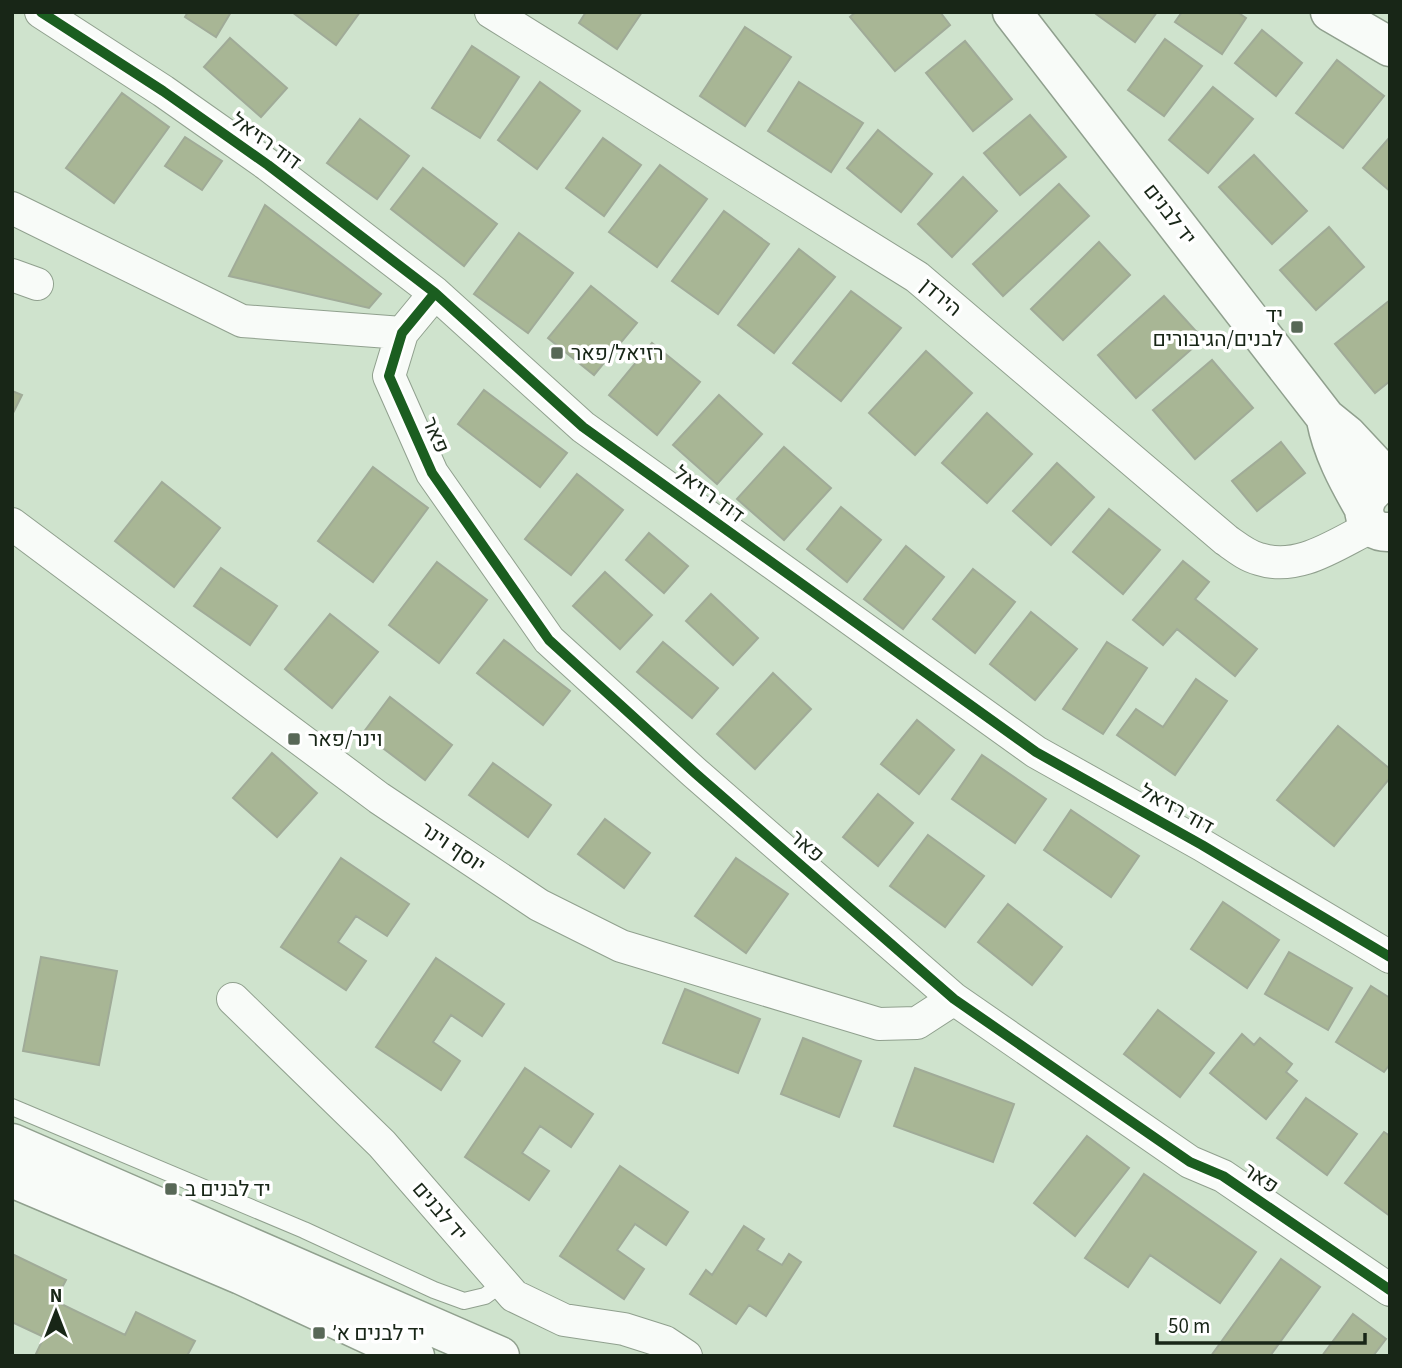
<svg xmlns="http://www.w3.org/2000/svg" width="1402" height="1368" viewBox="0 0 1402 1368" font-family="'Source Sans 3',Heebo,sans-serif">
  <rect width="100%" height="100%" fill="#cfe3cd"/>
  <path fill="#a8b695" stroke="#a0ab98" stroke-width="2" d="M188 12H231L216 37 185 17Z
    M292 12H360L336 45Z
    M586 12H642L617 49 579 23Z
    M856 12H940L950 25 895 71 850 17Z
    M1097 12H1157L1135 42 1096 14Z
    M1182 12H1237L1246 18 1222 54 1175 22Z
    M745 27 791 57 745 126 700 96Z
    M1262 30 1302 63 1276 96 1235 63Z
    M230 38 287 88 261 117 204 67Z
    M1165 39 1202 66 1164 116 1128 90Z
    M965 41 1012 99 973 131 926 73Z
    M472 46 519 77 480 138 432 108Z
    M1337 60 1384 96 1343 148 1296 113Z
    M540 82 580 111 537 169 498 140Z
    M799 82 863 123 831 172 768 131Z
    M1213 87 1253 119 1208 173 1169 140Z
    M122 93 169 127 114 203 66 168Z
    M1030 115 1066 157 1020 195 984 153Z
    M360 119 409 156 377 199 327 163Z
    M878 130 932 174 901 212 847 168Z
    M185 137 222 161 202 190 165 166Z
    M1390 137V191L1363 168Z
    M603 138 641 165 604 216 566 188Z
    M1254 155 1307 211 1272 244 1219 187Z
    M660 165 707 199 657 267 609 232Z
    M423 168 497 224 464 266 391 209Z
    M963 177 997 211 952 257 918 224Z
    M1059 184 1089 216 1003 296 973 264Z
    M265 205 381 294 369 308 229 276Z
    M724 211 769 244 718 314 672 281Z
    M1329 227 1364 267 1316 310 1280 270Z
    M519 233 573 273 528 333 474 294Z
    M1099 242 1130 275 1063 340 1031 309Z
    M799 249 835 277 774 353 738 325Z
    M591 286 637 323 594 375 548 338Z
    M851 291 901 328 841 401 793 363Z
    M1164 296 1203 339 1136 398 1098 355Z
    M1390 300V381L1375 393 1335 344Z
    M652 343 700 382 657 435 609 395Z
    M926 351 972 393 915 455 869 413Z
    M1212 360 1253 408 1195 459 1153 410Z
    M484 390 567 453 540 487 458 424Z
    M12 391 22 395 12 415Z
    M719 395 762 434 717 484 673 445Z
    M987 413 1032 454 987 503 942 463Z
    M1281 442 1305 473 1257 511 1232 481Z
    M784 447 831 488 784 540 737 499Z
    M1057 463 1094 497 1051 545 1013 511Z
    M373 467 428 508 373 582 318 541Z
    M577 474 623 510 571 575 525 539Z
    M162 482 220 528 174 587 115 541Z
    M841 507 881 540 847 582 807 549Z
    M1109 509 1160 550 1123 594 1073 552Z
    M649 533 688 566 664 593 626 560Z
    M906 546 944 577 903 629 864 599Z
    M1183 561 1209 582 1195 599 1257 649 1235 676 1177 629 1163 645 1133 620Z
    M437 562 487 600 439 663 389 625Z
    M221 568 277 606 250 645 194 606Z
    M973 569 1015 602 975 653 933 619Z
    M605 572 652 615 620 649 573 606Z
    M711 594 758 638 733 665 686 621Z
    M1031 612 1077 649 1035 700 990 664Z
    M330 614 378 652 332 708 285 669Z
    M504 640 570 691 543 725 477 673Z
    M663 642 718 688 692 718 637 672Z
    M1107 642 1147 668 1103 734 1063 709Z
    M773 673 811 709 755 769 717 734Z
    M1196 679 1227 701 1175 775 1117 735 1136 709 1163 727Z
    M390 697 452 745 425 780 363 733Z
    M917 720 954 750 919 794 881 764Z
    M1338 726 1390 769V778L1334 846 1277 800Z
    M272 753 317 793 277 837 233 798Z
    M982 755 1046 799 1015 843 952 799Z
    M493 763 551 805 528 837 469 795Z
    M878 794 913 823 878 866 843 837Z
    M1071 810 1139 856 1111 897 1044 850Z
    M605 819 650 853 624 888 578 854Z
    M928 835 984 876 945 927 890 886Z
    M341 858 409 904 387 936 356 916 338 942 366 961 346 990 281 947Z
    M736 858 788 894 746 953 695 916Z
    M1223 902 1279 940 1247 988 1191 949Z
    M1008 904 1062 947 1032 985 978 942Z
    M1289 952 1352 988 1328 1030 1265 994Z
    M41 957 117 971 99 1065 23 1051Z
    M436 958 504 1004 482 1036 451 1015 433 1042 460 1061 441 1090 376 1047Z
    M1371 986 1390 998V1064L1384 1072 1336 1042Z
    M685 989 760 1019 738 1073 663 1043Z
    M1158 1010 1214 1053 1180 1097 1124 1054Z
    M1242 1034 1254 1045 1260 1038 1292 1064 1286 1072 1297 1081 1266 1119 1210 1073Z
    M803 1038 861 1061 839 1117 781 1094Z
    M525 1068 593 1114 571 1147 540 1126 522 1153 549 1171 529 1200 465 1157Z
    M915 1068 1014 1104 993 1162 894 1126Z
    M1306 1098 1357 1134 1327 1175 1277 1138Z
    M1384 1132 1390 1136V1216L1345 1183Z
    M1087 1136 1129 1168 1075 1236 1034 1203Z
    M620 1166 688 1212 666 1245 635 1224 617 1250 644 1269 624 1299 560 1256Z
    M1144 1174 1256 1252 1220 1303 1150 1255 1128 1287 1085 1258Z
    M744 1226 764 1239 757 1250 782 1265 789 1254 801 1262 766 1316 749 1305 736 1324 690 1294 706 1270 712 1275Z
    M12 1254 66 1280 55 1301 125 1335 136 1312 195 1341 187 1356H35L44 1337 12 1322Z
    M1281 1259 1320 1287 1270 1356H1211Z
    M1353 1314 1386 1339 1373 1356H1322Z"/>
  <g fill="none" stroke-linecap="round" stroke-linejoin="round">
    <g stroke="#90a08e" stroke-width="18">
      <path id="lane" d="M12 1107 304 1230 434 1290 464 1301 485 1296 503 1283"/>
    </g>
    <g stroke="#90a08e" stroke-width="34">
      <path id="street" d="M41 12 163 91 268 165 435 293 583 427 1036 752 1202 845 1390 957
        M491 12 917 277 1226 540C1236 547 1247 556 1259 559 1299 572 1336 544 1371 527
        M12 208 242 321 402 333
        M12 275 37 284
        M435 293 402 333 389 376 432 473 549 640 695 773 954 999 1190 1162 1223 1176 1390 1290
        M12 524 379 798 539 905 621 946 879 1024 917 1023 954 999
        M233 999 382 1144 514 1296 564 1320 624 1329 665 1342 686 1356"/>
    </g>
    <g stroke="#90a08e" stroke-width="41">
      <path id="secondary" d="M1012 12 1326 418 1347 435 1390 481
        M1330 12 1390 47
        M1326 420C1332 451 1347 479 1363 507
        M1375 489C1356 504 1363 534 1390 532
        M12 1143 500 1356
        M12 1178 241 1275 415 1356"/>
    </g>
    <use href="#lane" stroke="#f8fbf8" stroke-width="16"/>
    <use href="#street" stroke="#f8fbf8" stroke-width="32"/>
    <use href="#secondary" stroke="#f8fbf8" stroke-width="38"/>
    <g stroke="#fff" stroke-width="15">
      <path id="cycleway" d="M41 12 163 91 268 165 435 293 583 427 1036 752 1202 845 1390 957
        M435 293 402 333 389 376 432 473 549 640 695 773 954 999 1190 1162 1223 1176 1390 1290"/>
    </g>
    <use href="#cycleway" stroke="#1b5e20" stroke-width="10"/>
  </g>
  <g fill="#586857" stroke="#fff" stroke-width="2.5">
    <rect x="1290" y="320" width="14" height="14" rx="3.5"/>
    <rect x="550" y="346" width="14" height="14" rx="3.5"/>
    <rect x="287" y="732" width="14" height="14" rx="3.5"/>
    <rect x="164" y="1182" width="14" height="14" rx="3.5"/>
    <rect x="312" y="1326" width="14" height="14" rx="3.5"/>
  </g>
  <g text-anchor="middle" stroke-width="7" stroke-linejoin="round" paint-order="stroke">
    <g font-size="21" fill="#182617" stroke="#fff">
      <text transform="translate(266 141) rotate(36)" y="7">דוד רזיאל</text>
      <text transform="translate(1170 214) rotate(52)" y="7">יד לבנים</text>
      <text transform="translate(941 297) rotate(40)" y="7">הירדן</text>
      <text transform="translate(436 435) rotate(67)" y="7">פאר</text>
      <text transform="translate(709 494) rotate(36)" y="7">דוד רזיאל</text>
      <text transform="translate(1177 809) rotate(29)" y="7">דוד רזיאל</text>
      <text transform="translate(807 846) rotate(41)" y="7">פאר</text>
      <text transform="translate(453 847) rotate(34)" y="7">יוסף וינר</text>
      <text transform="translate(1261 1178) rotate(34)" y="7">פאר</text>
      <text transform="translate(440 1211) rotate(49)" y="7">יד לבנים</text>
    </g>
    <g font-size="21" fill="#182617" stroke="#fff" text-anchor="start">
      <text x="1283" y="322" text-anchor="end">יד<tspan x="1283" dy="24">לבנים/הגיבורים</tspan></text>
      <text x="571" y="360">רזיאל/פאר</text>
      <text x="308" y="746">וינר/פאר</text>
      <text x="185" y="1196">יד לבנים ב</text>
      <text x="333" y="1340">יד לבנים א׳</text>
    </g>
  </g>
  <rect width="1402" height="1368" fill="none" stroke="#182617" stroke-width="28"/>
  <g transform="translate(56 1312)" stroke="#ffffff" stroke-width="5" paint-order="stroke">
  <path d="M0-5L12 26L0 18L-12 26Z" fill="#182617"/>
  <text y="-10" font-size="19" font-weight="bold" text-anchor="middle" fill="#182617">N</text>
  </g>
  <path d="M1157 1333v10h208v-10" fill="none" stroke="#182617" stroke-width="3.5"/>
  <text x="1168" y="1333" font-size="21" fill="#182617" stroke="#ffffff" stroke-width="5" paint-order="stroke">50 m</text>
</svg>
